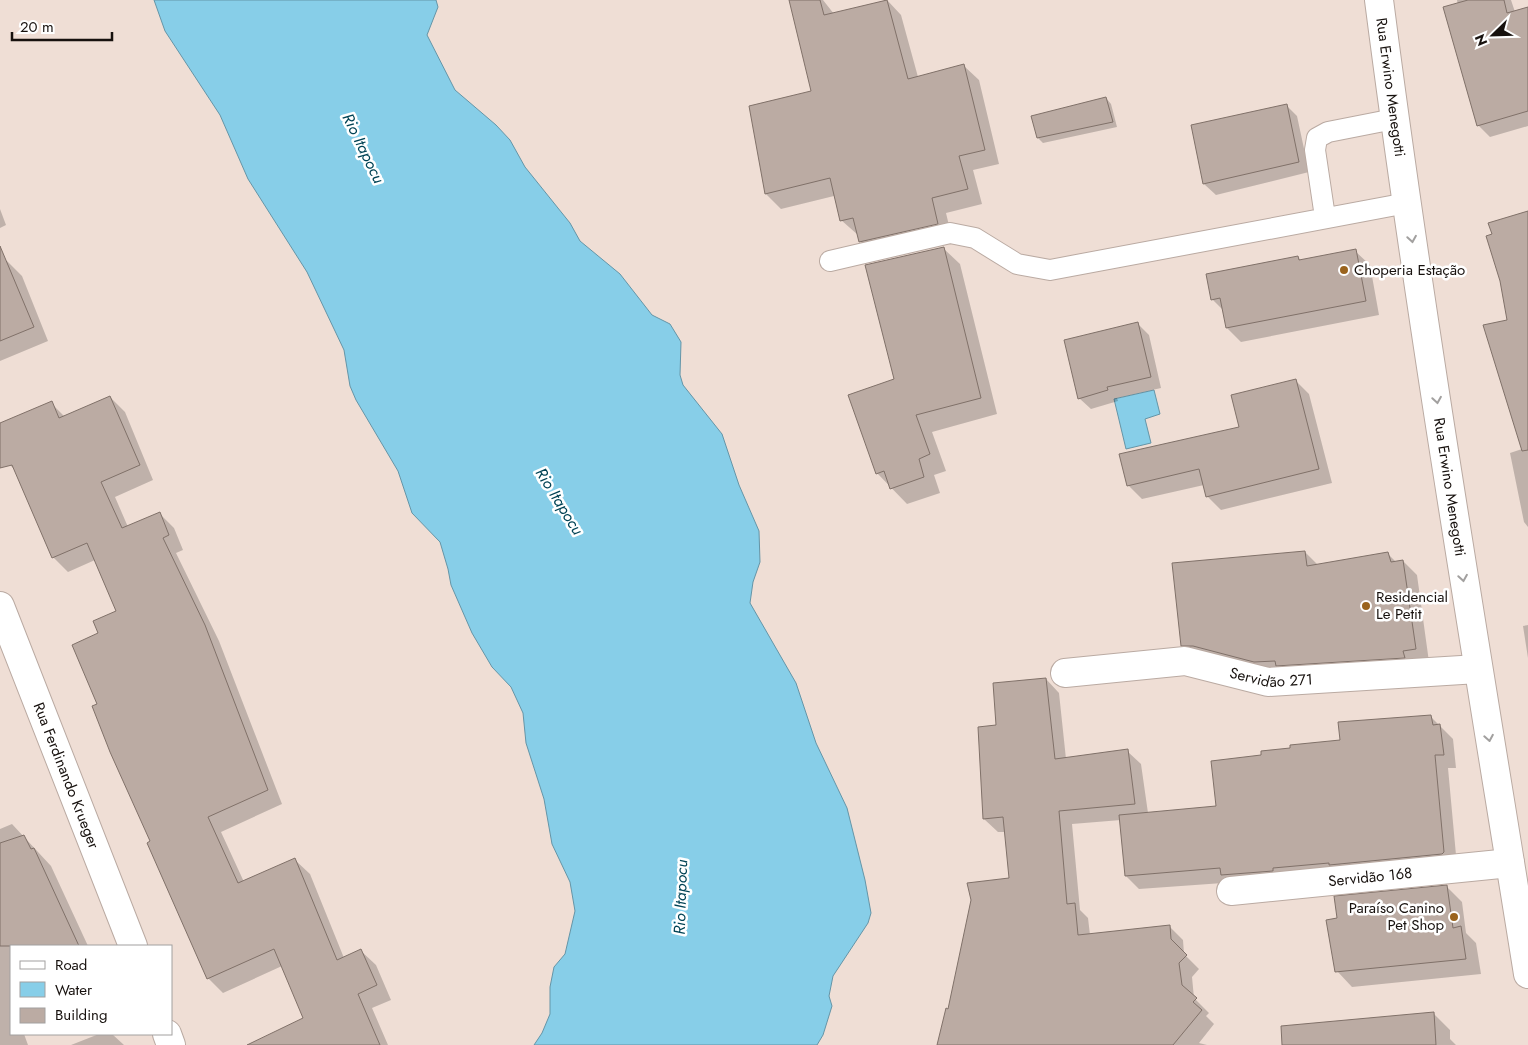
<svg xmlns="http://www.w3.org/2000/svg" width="1528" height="1045" viewBox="0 0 1528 1045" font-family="Jost,sans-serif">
  <rect width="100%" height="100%" fill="#efded5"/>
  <path fill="#87cee8" stroke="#6595a7" d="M154 0H436L438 7 427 35 455 90 496 125 510 140 525 167 570 223 580 241 620 274 652 315 670 324 681 342 680 375 683 385 722 434 739 485 759 531 760 562 753 582 750 603 796 683 816 743 847 808 865 880 871 913 868 923 833 976 829 996 832 1006 823 1035 817 1045H534L542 1033 550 1014V987L554 967 565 954 575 911 570 882 552 844 544 799 526 743 523 713 511 687 492 667 472 633 451 585 448 569 440 542 412 513 398 471 356 400 350 386 344 350 307 272 248 179 220 115 165 31Z
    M1154 390 1160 414 1145 419 1151 443 1126 449 1114 399Z"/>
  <path fill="#0003" d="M798 0H823L834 14 887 0 901 15 918 77 964 66 979 80 999 164 973 170 982 204 946 213 952 238 875 256 860 241 858 235 841 220 834 196 781 209 766 194 750 107 812 92Z
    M1457 0H1511L1515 12 1528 8V126L1490 137 1478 125Z
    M1106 98 1111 104 1117 127 1043 143 1038 138Z
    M1286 105 1297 116 1309 172 1216 195 1204 184Z
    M0 209 6 225 0 228Z
    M1528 213V527L1524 522 1510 453 1522 449 1508 321 1493 235Z
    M943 248 960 264 997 414 932 432 946 471 934 475 940 493 907 504 877 473 895 380Z
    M1355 251 1370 265 1379 315 1241 342 1227 328 1223 310 1212 299 1298 257 1301 261Z
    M7 261 22 276 48 341 0 361V264Z
    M1138 324 1149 335 1161 388 1117 398 1118 401 1091 409 1079 398Z
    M1295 380 1309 394 1332 483 1221 510 1207 496 1204 485 1142 499 1128 485 1241 428Z
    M110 397 125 412 153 480 115 497 128 527 159 513 174 528 183 550 176 553 219 641 282 804 221 832 244 882 295 860 310 874 344 958 361 951 376 965 391 1000 372 1008 388 1045H259L305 1019 282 966 223 993 208 978 99 705V634L117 612 95 560 68 572 53 557 16 471 10 465 0 445V425L51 403 65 417Z
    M1305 552 1318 565 1388 554 1396 562 1403 561 1417 575 1429 662 1291 679 1196 659 1182 645Z
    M1528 625V658L1523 626Z
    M1046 679 1059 693 1066 759 1127 751 1141 764 1148 813 1218 807 1263 756 1341 741 1431 717 1453 739 1456 768H1448L1457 866 1139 889 1126 876 1121 820 1072 824 1080 910 1088 918 1090 935 1170 927 1183 940 1184 954 1199 969 1192 977 1194 998 1209 1013 1206 1016 1214 1024 1199 1043 1207 1045H939L949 1010 1011 879 1006 832H998L984 819 998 726Z
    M12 824 51 866 88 946H11V1034H24L28 1045H0V829Z
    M1446 886 1462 902 1466 933 1476 943 1481 974 1352 987 1337 971Z
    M1433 1013 1450 1030V1039L1456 1045H1330Z
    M99 1034H112L124 1045H71Z"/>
  <path fill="#bbaba3" stroke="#807169" d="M789 0H820L824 15 887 0 908 79 964 64 985 150 959 156 968 189 932 198 938 224 859 242 853 218 840 221 830 178 765 194 749 106 811 91Z
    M1468 0H1504L1507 13 1528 7V111L1477 126 1443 7Z
    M1106 97 1113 122 1037 138 1031 116Z
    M1287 104 1299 162 1203 184 1191 125Z
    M1528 211V450L1522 451 1483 325 1507 320 1500 281 1486 236 1492 234 1488 223Z
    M0 246 34 327 0 341Z
    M944 247 981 398 916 415 930 454 919 459 924 477 890 489 884 471 876 474 848 395 894 379 865 265Z
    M1356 249 1366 301 1226 328 1220 298 1211 300 1206 274 1298 256 1299 260Z
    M1138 322 1151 377 1107 387 1108 390 1078 399 1064 340Z
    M1296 379 1319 469 1206 497 1199 469 1127 486 1119 454 1239 427 1231 395Z
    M110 396 140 465 101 482 122 528 160 512 169 535 163 538 205 625 268 790 208 817 238 883 295 858 337 960 361 949 377 985 358 994 380 1045H247L303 1018 274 949 207 979 147 843 150 841 110 752 92 706 97 704 72 645 98 633 93 621 116 611 87 543 52 558 12 465 0 468V423L52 401 59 418Z
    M1305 551 1307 566 1388 552 1391 562 1403 560 1416 649 1403 651 1405 658 1276 666 1275 661 1254 662 1193 646H1181L1172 563Z
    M1046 678 1055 759 1128 749 1135 804 1059 811 1067 904 1075 903 1078 935 1170 925 1171 939 1187 955 1179 963 1182 985 1197 998 1193 1002 1202 1010 1173 1045H937L946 1008 948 1009 971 900 967 883 1009 878 1003 817 983 819 978 727 996 725 993 683Z
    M1431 715 1433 725 1440 724 1444 755H1435L1444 852 1442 854 1329 865V863L1273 868V871L1221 875 1220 868 1125 876 1119 815 1216 806 1211 761 1261 755V751L1290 748V745L1340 740 1338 722Z
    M24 835 31 849 34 848 79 946H0V843Z
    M1447 885 1453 928 1461 926 1466 959 1335 972 1326 920 1337 918 1334 896Z
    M1434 1012 1436 1045H1282L1281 1026Z"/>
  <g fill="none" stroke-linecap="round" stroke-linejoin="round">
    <g stroke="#baaaa2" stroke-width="22">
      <path id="service" d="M1325 217 1315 150 1317 138 1328 132 1394 119
        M830 261 950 233 975 238 1017 264 1050 270 1407 203"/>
    </g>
    <g stroke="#baaaa2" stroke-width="30">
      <g id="minor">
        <path id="s1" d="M0 606 133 946"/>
        <path id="s2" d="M1065 673 1185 661 1268 682 1478 669"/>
        <path id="s3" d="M1231 891 1510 863"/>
        <path d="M167 1034 171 1045"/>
      </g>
    </g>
    <g stroke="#baaaa2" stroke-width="30">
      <g id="tertiary">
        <path id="s4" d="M1379 0C1421 326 1476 650 1528 974"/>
      </g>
    </g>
    <use href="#service" stroke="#fff" stroke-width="20"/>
    <use href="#minor" stroke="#fff" stroke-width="28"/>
    <use href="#tertiary" stroke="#fff" stroke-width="28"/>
  </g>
  <defs><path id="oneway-chevron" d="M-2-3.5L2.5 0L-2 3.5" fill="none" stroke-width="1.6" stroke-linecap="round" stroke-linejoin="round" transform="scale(1.25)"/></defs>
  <g stroke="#a2a09f">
    <use href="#oneway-chevron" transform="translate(1412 239) rotate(81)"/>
    <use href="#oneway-chevron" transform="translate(1437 400) rotate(81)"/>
    <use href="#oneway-chevron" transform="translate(1463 578) rotate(81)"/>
    <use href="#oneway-chevron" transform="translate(1489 738) rotate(80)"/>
  </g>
  <g fill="#9a631d" stroke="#fff" stroke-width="2">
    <circle cx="1344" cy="270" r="5"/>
    <circle cx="1366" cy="606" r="5"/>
    <circle cx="1454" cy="917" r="5"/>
  </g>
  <g text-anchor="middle" stroke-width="5" stroke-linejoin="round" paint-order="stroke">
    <g font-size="15" fill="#17110e" stroke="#fff">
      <text dy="5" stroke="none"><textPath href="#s4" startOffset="88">Rua Erwino Menegotti</textPath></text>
      <text dy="5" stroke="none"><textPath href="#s4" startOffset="492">Rua Erwino Menegotti</textPath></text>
      <text dy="5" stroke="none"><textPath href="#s2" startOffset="209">Servidão 271</textPath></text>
      <text dy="5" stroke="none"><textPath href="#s1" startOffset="182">Rua Ferdinando Krueger</textPath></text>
      <text dy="5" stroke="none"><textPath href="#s3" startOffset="140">Servidão 168</textPath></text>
    </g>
    <g font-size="15" fill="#17110e" stroke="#fff" text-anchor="start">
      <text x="1354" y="275">Choperia Estação</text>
      <text x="1376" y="602">Residencial<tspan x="1376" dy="17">Le Petit</tspan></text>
      <text x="1444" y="913" text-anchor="end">Paraíso Canino<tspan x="1444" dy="17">Pet Shop</tspan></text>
    </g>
    <g font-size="16" font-style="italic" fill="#004355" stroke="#fff">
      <text transform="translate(364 148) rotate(64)" y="6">Rio Itapocu</text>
      <text transform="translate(560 501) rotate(58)" y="6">Rio Itapocu</text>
      <text transform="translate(680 897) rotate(-88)" y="6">Rio Itapocu</text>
    </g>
  </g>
  <rect x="10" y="945" width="162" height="90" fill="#ffffff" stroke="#a2a09f"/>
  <rect x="20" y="961" width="25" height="8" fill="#ffffff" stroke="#a2a09f"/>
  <text x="55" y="970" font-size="15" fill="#17110e">Road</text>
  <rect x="20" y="982" width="25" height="15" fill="#87cee8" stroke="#a2a09f"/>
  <text x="55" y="995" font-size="15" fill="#17110e">Water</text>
  <rect x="20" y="1008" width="25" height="15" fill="#bbaba3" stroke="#a2a09f"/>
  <text x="55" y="1020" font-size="15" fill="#17110e">Building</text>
  <g transform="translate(1493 35) rotate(247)" stroke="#ffffff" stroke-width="4" paint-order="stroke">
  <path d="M0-4L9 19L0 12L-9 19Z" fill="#17110e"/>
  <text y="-8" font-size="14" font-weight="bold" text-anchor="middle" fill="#17110e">N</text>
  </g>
  <path d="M12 32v8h100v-8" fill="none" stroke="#17110e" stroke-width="2.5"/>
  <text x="20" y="32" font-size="15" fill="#17110e" stroke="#ffffff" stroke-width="4" paint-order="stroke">20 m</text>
</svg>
